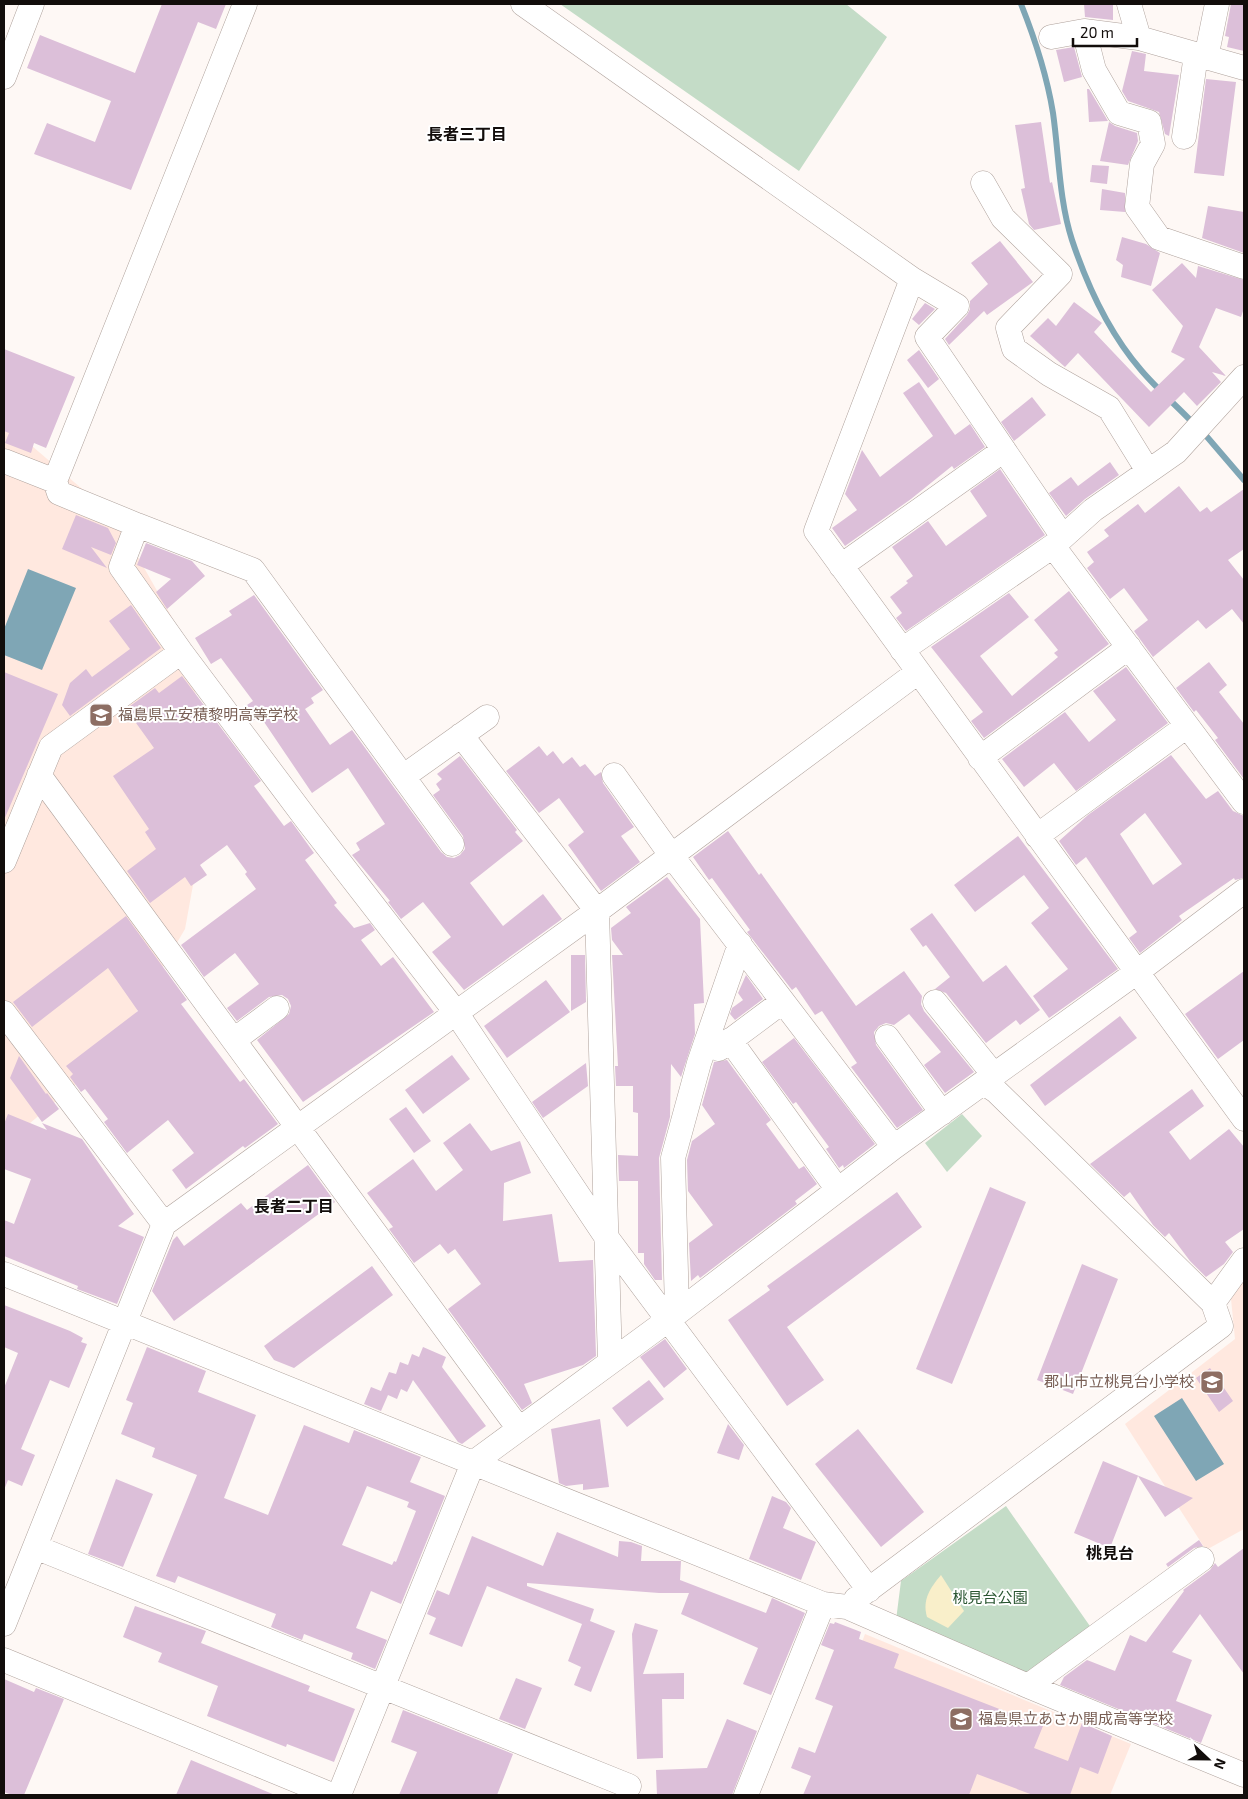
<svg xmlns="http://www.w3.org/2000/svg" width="1248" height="1799" viewBox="0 0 1248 1799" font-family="'Exo 2','Noto Sans JP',sans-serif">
  <rect width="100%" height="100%" fill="#fef8f5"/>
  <path fill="#ffe8df" d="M4 422 116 518 187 644 211 786 185 929 112 1054 4 1145Z
    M1244 1270V1529L1206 1550 1125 1424 1235 1339 1231 1299Z
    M865 1634 1131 1744 1110 1795H871L879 1775 835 1713Z"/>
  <path fill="#c4dcc7" d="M560 4H846L887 37 799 171Z
    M962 1114 982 1136 947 1172 925 1143Z
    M1006 1506 1092 1629 1028 1686 895 1628 901 1581Z"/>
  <path fill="#f9efca" d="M941 1575 964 1611 948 1628 927 1617C922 1600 930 1588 941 1575Z"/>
  <path fill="#7fa6b5" d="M28 569 76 588 42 670 4 655V629Z
    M1182 1398 1224 1464 1196 1481 1154 1416Z"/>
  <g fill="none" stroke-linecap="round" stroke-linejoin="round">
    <path stroke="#7fa6b5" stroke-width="6" d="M1021 4C1035 39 1047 76 1053 113 1059 155 1059 200 1072 240 1087 285 1110 334 1141 370 1157 389 1177 406 1194 424
      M1202 431 1244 480"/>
  </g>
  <path fill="#dcbfd9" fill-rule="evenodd" d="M162 4H226L216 29 198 22 131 190 34 154 47 123 95 142 111 101 27 68 40 35 135 73Z
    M1084 4H1113V20L1085 17Z
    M1231 4H1244V51L1227 47 1229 37 1225 36Z
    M1074 47 1082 77 1064 82 1056 50Z
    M1132 51 1146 54 1144 71 1179 75 1169 136 1165 134 1159 112 1128 101 1122 91Z
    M1206 79 1236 82 1224 176 1194 173Z
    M1087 89H1089L1108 121 1089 122Z
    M1041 122 1050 183 1052 182 1061 224 1034 230 1029 224 1021 189 1025 188 1015 125Z
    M1109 122 1115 126 1137 133 1138 141 1128 165 1100 161Z
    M1092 165 1109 166 1107 184 1090 182Z
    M1102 189 1125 193V212L1100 210Z
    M1208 206 1244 212V253L1202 238Z
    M1122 237 1146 244 1160 253 1151 286 1121 277 1123 265 1116 260Z
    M1000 241 1033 282 987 315 984 311 949 345 945 339 967 315 970 309V301L988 284 971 263Z
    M1182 263 1196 278 1198 266 1244 280V308L1241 317 1216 308 1199 347 1226 376 1212 372 1221 382 1197 406 1184 392 1149 427 1078 353 1065 367 1030 336 1048 318 1056 326 1074 302 1102 323 1094 332 1151 392 1185 359 1171 352 1183 326 1152 290Z
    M925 303 935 309 919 325 912 319Z
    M4 349 75 377 46 448 34 443 31 453 5 443 9 433 4 431Z
    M919 350 939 379 928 388 907 360Z
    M919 382 955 435 970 424 985 447 954 469 952 466 911 499 845 546 832 528 857 510 845 494 862 450 880 477 933 436 903 393Z
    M1032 397 1046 415 1014 441 1001 422Z
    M1110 462 1119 475 1085 499 1066 516 1049 493 1071 477 1078 486Z
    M1000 469 1045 535 906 631 896 618 902 613 890 597 908 583 906 581 913 576 892 547 928 521 946 546 987 516 970 491Z
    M1179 486 1200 512 1207 507 1211 512 1244 489V549L1228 560 1244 580V624L1232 609 1206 629 1198 620 1153 657 1134 631 1148 620 1124 588 1110 599 1087 568 1094 562 1087 552 1109 536 1104 530 1138 504 1145 513Z
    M76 515 108 528 116 543 111 555 91 547 107 568 62 549Z
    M146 543 192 561 205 576 167 609 156 592 171 579 137 565Z
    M1069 591 1109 644 984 738 971 721 983 712 931 647 1009 593 1029 617 980 656 1012 696 1058 657 1054 653 1058 650 1034 620Z
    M254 595 323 690 311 698 314 703 305 709 330 745 352 730 441 852 447 857 454 858 460 855 465 849 463 836 433 795 440 790 436 784 442 779 437 774 460 756 517 830 515 832 523 841 470 883 503 926 543 894 562 919 464 990 432 952 451 937 423 902 401 919 388 902 390 901 352 855 360 850 356 843 385 824 348 768 312 793 260 716 251 722 241 709 253 701 221 658 211 664 195 638 232 615 229 611Z
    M131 605 161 648 70 716 62 705 70 683 86 669 92 677 130 649 109 621Z
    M1209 662 1227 685 1219 692 1244 724V779L1215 740 1218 738 1196 710 1194 712 1176 688Z
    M1126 667 1168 723 1076 791 1054 763 1024 787 1002 759 1065 712 1089 742 1116 720 1093 691Z
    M4 672 58 694 4 820Z
    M182 676 261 781 254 786 284 826 291 821 314 853 305 860 337 903 334 905 354 928 370 923 375 930 361 940 381 966 393 957 434 1012 303 1102 257 1040 289 1014 291 1006 288 999 282 995 269 997 237 1021 227 1008 259 984 235 953 204 977 181 945 256 889 245 874 247 872 227 845 200 865 207 875 191 886 185 877 150 903 127 871 156 849 145 832 149 829 113 776 154 748 126 709 155 688 159 693Z
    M539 746 547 756 553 751 563 764 572 757 580 767 585 764 595 776 601 772 603 783 634 827 621 836 640 862 601 891 568 845 584 832 559 798 539 813 506 771Z
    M1171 755 1206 799 1218 791 1233 811 1244 816V878L1235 880 1234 878 1179 916 1182 920 1140 953 1129 938 1137 932 1086 857 1076 865 1059 841 1088 815ZM1145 813 1182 864 1153 885 1120 834Z
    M728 831 759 875 761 873 856 1006 904 971 922 996 921 1004 924 1011 974 1072 945 1093 924 1065 941 1052 909 1014 894 1025 886 1023 879 1026 874 1032 876 1045 923 1110 897 1128 851 1067 857 1063 822 1011 815 1015 796 987 792 990 747 932 750 930 712 878 709 880 693 857Z
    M1018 836 1118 969 1049 1018 1033 996 1068 969 1031 923 1049 908 1024 875 975 912 954 885Z
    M667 877 700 919 704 1003 694 1004 695 1034 681 1077 671 1064 670 1117 659 1158 662 1280H655L644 1264V1253H638V1181H619L618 1155 638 1156V1113L633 1112V1086H616L615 1066H618L612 955H623L612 940 611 928 631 913 626 907Z
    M932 913 983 982 1006 965 1040 1010 1020 1025 1016 1020 986 1043 946 993 935 989 950 977 926 945 923 947 910 929Z
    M126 916 187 1000 181 1004 240 1082 244 1079 278 1124 245 1148 243 1146 186 1189 172 1170 194 1153 168 1120 127 1153 104 1122 108 1119 85 1089 81 1092 70 1077 73 1074 66 1066 138 1011 108 968 32 1027 13 1002Z
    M571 955H585L586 1002 571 1011Z
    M1244 971V1040L1218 1059 1185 1014Z
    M746 975 763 999 735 1020 730 1014 732 1008 743 1000 738 993Z
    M546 980 570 1012 507 1058 484 1026Z
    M1120 1016 1137 1038 1045 1106 1030 1085Z
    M794 1038 875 1144 844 1168 843 1165 839 1168 826 1149 829 1147 796 1102 793 1104 762 1062Z
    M452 1055 470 1079 423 1114 405 1090Z
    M19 1056 46 1094 47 1093 59 1109 42 1122 10 1078Z
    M727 1060 771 1120 766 1124 799 1169 804 1166 817 1184 795 1201 797 1204 700 1278 698 1275 691 1281 689 1243 713 1225 688 1191 687 1160 692 1141 715 1124 702 1105 714 1062Z
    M586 1063 588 1086 543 1118 532 1102Z
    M1192 1089 1204 1106 1169 1132 1190 1160 1229 1129 1244 1147V1229L1225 1242 1233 1252 1224 1264 1206 1277 1190 1261 1169 1233 1165 1237 1153 1225 1130 1192 1124 1197 1090 1164Z
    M406 1107 431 1141 414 1153 389 1119Z
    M8 1114 47 1130 42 1123 82 1139 134 1214 118 1226 144 1237 117 1304 77 1289 78 1286 4 1256V1220L14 1224 31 1179 4 1169V1124Z
    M470 1123 491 1151 520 1141 531 1173 504 1183 503 1221 552 1214 559 1262 593 1260 596 1356 583 1365 524 1384 532 1403 522 1410 448 1309 481 1284 455 1249 448 1254 440 1244 414 1263 389 1229 393 1227 367 1193 413 1159 436 1191 463 1170 443 1143Z
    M308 1165 335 1202 174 1321 152 1291 173 1240 177 1236 184 1246 241 1203 247 1210Z
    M990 1187 1026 1202 952 1384 916 1369Z
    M897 1192 922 1227 787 1327 824 1380 787 1406 728 1320 770 1290 767 1286Z
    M1082 1264 1118 1279 1073 1394 1037 1380Z
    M372 1266 393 1295 294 1368 274 1360 264 1346Z
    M4 1305 70 1331 83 1338 81 1342 87 1344 69 1388 50 1380 21 1449 35 1455 22 1486 8 1480 4 1490V1388L18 1353 4 1347Z
    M665 1339 687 1369 664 1388 640 1357Z
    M147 1347 206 1371 198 1392 256 1415 224 1498 268 1515 304 1425 349 1443 354 1430 421 1457 410 1482 445 1496 401 1604 371 1591 356 1628 387 1640 375 1669 351 1659 353 1653 304 1634 302 1640 271 1627 276 1614 178 1576 175 1583 156 1576 197 1475 152 1457 155 1448 121 1434 133 1403 126 1400ZM367 1486 409 1502 407 1507 416 1511 396 1562 394 1561 392 1565 342 1545Z
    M423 1347 446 1357 442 1367 486 1426 462 1444 458 1442 413 1380 407 1392 401 1389 397 1399 388 1395 381 1411 364 1404 371 1387 381 1391 389 1372 396 1374 400 1362 408 1365 412 1354 419 1357Z
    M1210 1368 1233 1401 1219 1412 1196 1378Z
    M649 1380 664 1399 627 1427 612 1408Z
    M600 1419 609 1487 583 1490V1484L566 1486 559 1483 551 1429Z
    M728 1424 744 1445 739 1460 717 1453Z
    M858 1429 924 1512 881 1547 815 1464Z
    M1103 1461 1139 1476 1193 1498 1165 1517 1138 1476 1110 1548 1074 1533Z
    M116 1479 153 1494 123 1567 88 1554Z
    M772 1496 786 1502 791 1508 783 1528 816 1542 801 1580 749 1559Z
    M557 1532 618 1557 619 1541 631 1542 642 1546 641 1561H681L680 1580 766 1613 772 1598 805 1613 771 1695 743 1684 758 1648 681 1614 689 1593H659L527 1583V1586L594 1609 590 1621 615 1631 591 1692 574 1685 581 1667 568 1661 582 1624 487 1586 462 1647 429 1634 436 1618 427 1614 437 1590 449 1595 472 1536 543 1566Z
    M1199 1540 1203 1546 1194 1548 1168 1567 1166 1564Z
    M1244 1548V1674L1200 1614 1172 1652 1192 1660 1176 1701 1212 1715 1201 1743 1060 1685 1064 1677 1087 1660 1115 1671 1130 1635 1146 1642 1184 1591 1183 1590 1210 1570 1215 1563 1218 1567Z
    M135 1606 206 1631 201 1643 310 1686 308 1691 355 1709 334 1762 287 1744 286 1747 207 1716 218 1686 158 1662 162 1653 123 1637Z
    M835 1622 861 1632 859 1639 899 1654 894 1668 1043 1726 1034 1748 1068 1761 1082 1723 1112 1736 1098 1774 1080 1767 1070 1795H1033L977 1774 969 1795H803L811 1776 791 1768 799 1747 815 1753 833 1706 815 1699 834 1650 821 1645 830 1623 834 1624Z
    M635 1623 658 1630 643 1674 684 1673V1699H662L663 1758 637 1759 632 1634Z
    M516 1678 542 1688 525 1729 499 1719Z
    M4 1679 34 1692 36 1688 64 1699 24 1795H12L4 1792Z
    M403 1710 513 1754 497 1795H399L417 1752 391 1742Z
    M727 1719 757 1731 732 1795H657L656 1770 707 1768Z
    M191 1760 275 1795H176Z"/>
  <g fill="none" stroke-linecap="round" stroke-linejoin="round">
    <g stroke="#afa29c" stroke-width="25">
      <path id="minor" d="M523 4 912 279 816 531 1244 1119
        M1129 4 1139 38
        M1084 31 1094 70 1119 113 1149 122 1153 144 1142 164 1137 207 1159 238 1244 267
        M1051 37 1084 31 1139 38 1244 68
        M1206 58 1217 4
        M4 77 32 4
        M1184 137 1196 55
        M983 183 1003 218 1060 274 1008 328 1014 349 1049 374 1109 408 1148 471
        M912 279 957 306 927 337 1063 537
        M4 461 55 481 59 493 137 525 121 567 181 652 307 820 455 1011 607 1238 869 1590
        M55 481 245 4
        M137 525 253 570 452 844
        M1053 546 1244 802
        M841 566 1004 450
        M902 650 1053 546 1093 510 1176 452 1244 377
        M461 735 597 911 610 1362
        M980 758 1129 647
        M39 775 519 1429
        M614 775 671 855 894 1147
        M404 776 487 717
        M1037 836 1187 726
        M4 861 51 747 181 652
        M935 1002 994 1075
        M4 1013 164 1224
        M887 1037 942 1113
        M234 1040 277 1008
        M730 1040 838 1190
        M719 1049 782 1002
        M984 1083 996 1091 1213 1303
        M4 1274 823 1604 847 1607 1028 1686 1244 1775
        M677 1311 673 1158 699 1063 740 944
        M35 1547 629 1786
        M856 1599 1221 1326 1213 1303 1244 1260
        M4 1624 164 1224 597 911 918 672
        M4 1660 332 1795
        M1028 1686 1202 1559
        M339 1795 473 1463 668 1320 894 1147 1137 972 1244 891
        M746 1795 823 1604"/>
    </g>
    <use href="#minor" stroke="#fff" stroke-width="24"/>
  </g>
  <defs>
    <g id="school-square" transform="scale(1.25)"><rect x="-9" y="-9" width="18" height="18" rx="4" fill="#8d6e63" stroke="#fff"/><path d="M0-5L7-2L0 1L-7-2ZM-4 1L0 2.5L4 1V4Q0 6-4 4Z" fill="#fff"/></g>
  </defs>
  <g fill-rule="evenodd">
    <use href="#school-square" x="101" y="715"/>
    <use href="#school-square" x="1212" y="1382"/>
    <use href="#school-square" x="961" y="1719"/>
  </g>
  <g text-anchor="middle" stroke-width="4" stroke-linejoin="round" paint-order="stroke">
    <g font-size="15" fill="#785e54" stroke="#fff" text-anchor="start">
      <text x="118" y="720">福島県立安積黎明高等学校</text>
      <text x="1194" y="1387" text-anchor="end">郡山市立桃見台小学校</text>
      <text x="978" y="1724">福島県立あさか開成高等学校</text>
    </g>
    <g font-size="15" fill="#295531" stroke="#fff">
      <text x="990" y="1603">桃見台公園</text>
    </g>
    <g font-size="16" font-weight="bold" fill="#120d0b" stroke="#fff">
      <text x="467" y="140">長者三丁目</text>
      <text x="294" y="1212">長者二丁目</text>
      <text x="1110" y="1559">桃見台</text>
    </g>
  </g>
  <rect width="1248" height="1799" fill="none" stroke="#120d0b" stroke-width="10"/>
  <g transform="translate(1208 1759) rotate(112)" stroke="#ffffff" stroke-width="4" paint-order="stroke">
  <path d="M0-4L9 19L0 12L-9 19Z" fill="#120d0b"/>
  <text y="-8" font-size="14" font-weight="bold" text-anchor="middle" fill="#120d0b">N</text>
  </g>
  <path d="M1073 38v8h64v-8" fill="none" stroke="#120d0b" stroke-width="2.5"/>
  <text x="1080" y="38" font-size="15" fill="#120d0b" stroke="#ffffff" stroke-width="4" paint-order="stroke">20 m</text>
</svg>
